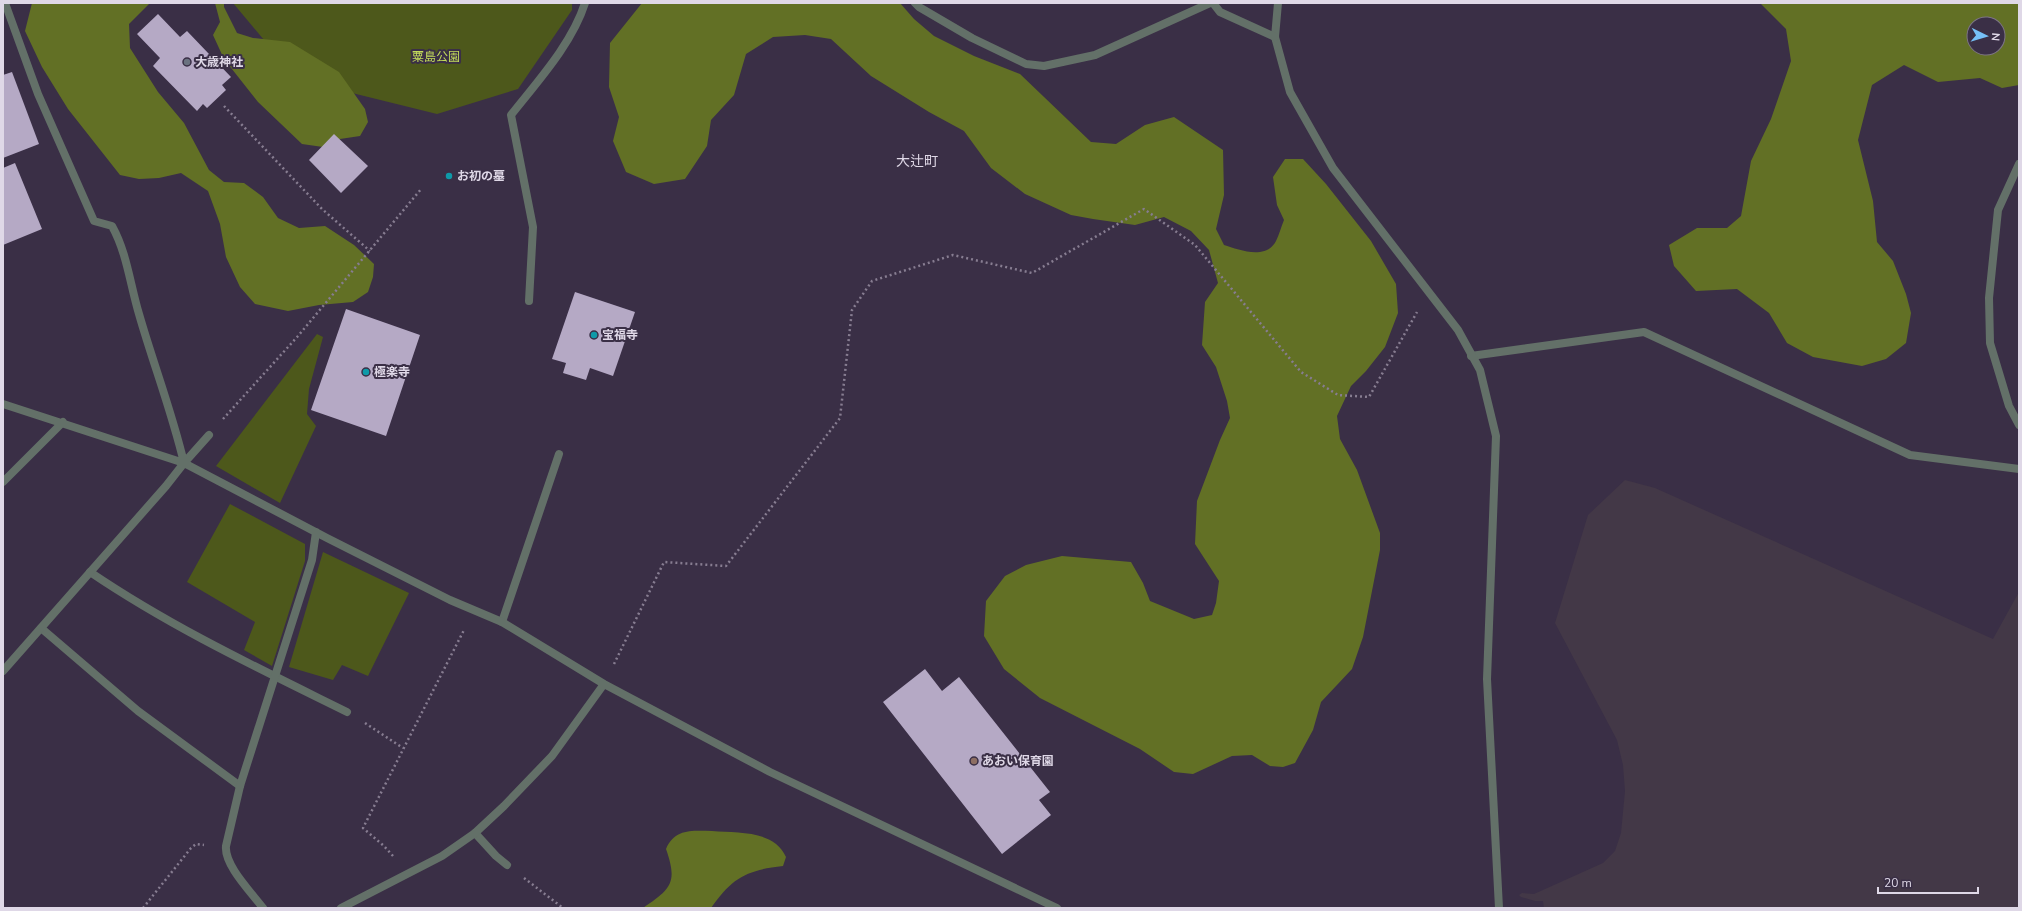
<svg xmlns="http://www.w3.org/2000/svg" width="2022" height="911" viewBox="0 0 2022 911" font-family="'Nunito Sans','Noto Sans JP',sans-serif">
  <rect width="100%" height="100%" fill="#3a2f46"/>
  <path fill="#433847" d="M1625 480 1655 488 1993 639 2019 592V908H1544L1543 901H1535L1521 897 1519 895 1522 893 1534 894 1603 863 1615 851 1621 833 1625 791 1623 765 1617 740 1555 623 1588 515Z"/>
  <path fill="#4d581b" d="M233 3H572V10L518 89 437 114 348 92 264 40Z
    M317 334 323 337 309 389 307 414 316 426 280 503 216 466Z
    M230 504 305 544V561L272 666 244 650 255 622 187 582Z
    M323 552 409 593 368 676 342 665 333 680 289 667Z"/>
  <path fill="#627025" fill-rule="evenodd" d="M32 3H150L129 24 130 48 158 92 184 123 209 170 224 182 244 183 263 197 278 218 299 228 325 226 354 245 374 264 373 277 368 292 353 302 319 305 288 311 255 304 240 287 226 257 220 224 208 191 181 173 159 178 139 179 120 175 68 109 42 67 25 31Z
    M215 3H224V7L237 33 253 38 290 42 339 72 365 109 368 122 360 136 340 139 323 147 302 144 258 102 224 59 213 35 220 22Z
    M642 3H900L914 19 934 36 974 56 1020 74 1091 142 1116 144 1145 125 1174 117 1223 150 1224 195 1216 229 1224 245C1239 250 1266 260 1276 241 1279 235 1281 227 1284 220L1277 205 1273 177 1285 159H1303L1326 184 1371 241 1396 284 1398 313 1385 347 1366 371 1351 386 1337 416 1340 439 1357 470 1380 533V550L1363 637 1352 669 1321 702 1313 730 1295 763 1283 767 1270 766 1252 755 1232 756 1193 774 1174 772 1140 749 1040 698 1004 669 984 636 986 601 1005 576 1026 565 1062 556 1131 562 1143 583 1150 601 1194 619 1212 615 1216 603 1219 581 1195 544 1197 501 1220 440 1230 418 1227 401 1216 367 1202 345 1205 302 1218 283 1209 250 1191 231 1164 217 1135 225 1093 219 1071 215 1025 194 991 168 964 131 929 112 871 76 831 39 805 35 773 37 746 54 734 95 711 120 707 146 685 179 654 184 626 172 613 141 619 117 609 87 610 43Z
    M1760 3H2019V85L2002 88 1980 78 1938 82 1904 65 1872 85 1858 140 1873 201 1877 242 1893 261 1906 294 1911 313 1906 343 1886 359 1862 366 1813 357 1787 343 1769 313 1737 289 1696 291 1674 266 1669 245 1697 228H1727L1741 216 1751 161 1771 119 1791 61 1786 29ZM1974 24H1998V48H1974Z
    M712 831C738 833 774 830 786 857L783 866C746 870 732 878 711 908H643C671 889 678 883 666 849 675 828 693 831 712 831Z"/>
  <path fill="#b5a9c5" d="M158 14 180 37 187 31 231 77 222 85 226 90 207 108 203 104 197 111 153 66 160 58 137 34Z
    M12 72 39 144 3 158V75Z
    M334 134 368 166 341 193 309 160Z
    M15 163 42 229 3 245V168Z
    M575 292 635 312 613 376 590 368 586 380 563 373 566 363 552 359Z
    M346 309 420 335 386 436 311 410Z
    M925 669 942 691 959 677 1050 792 1039 800 1051 815 1002 854 883 702Z"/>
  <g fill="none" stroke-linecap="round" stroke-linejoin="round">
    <path stroke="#877d91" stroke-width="2.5" stroke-dasharray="2 3" stroke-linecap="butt" d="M224 106 322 209 370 251
      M223 419 298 336 422 188
      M614 664 664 562 726 566 840 418 852 310 872 281 953 255 1032 273 1144 209 1195 245 1301 372 1338 395 1369 397 1417 312
      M365 723 403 748
      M393 856 384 846 363 828 464 630
      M524 878 563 908
      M143 908 191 848 196 844 204 845"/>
    <path stroke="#637068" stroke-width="8" d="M1471 356 1644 332 1910 455 2019 469
      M90 572C171 627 260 669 347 712
      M502 622 559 454
      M41 628 138 711 240 786
      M475 833 496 856 507 865"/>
    <path stroke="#637068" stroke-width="8" d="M5 3 38 94 94 221 112 226C127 253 130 284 139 314 153 363 172 412 184 463
      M915 3 919 7 972 38 1026 64 1044 66 1095 55 1210 3
      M1278 3 1275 37 1290 92 1333 168 1458 330 1480 370 1496 436 1487 679 1499 908
      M2019 164 1998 210 1989 298 1990 343 2009 406 2019 425
      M529 301 533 227 511 115C537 82 572 44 585 3
      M3 404 184 463 327 538 450 600 502 622 604 684 770 772 1057 908
      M3 482 63 422
      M3 671 166 486 184 463 209 435
      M263 908C251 892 224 865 226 846L240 786 312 560 316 532
      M341 908 442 856 475 833 504 806 552 756 604 684"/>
    <path stroke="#637068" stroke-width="8" d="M1213 3 1220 12 1275 37"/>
  </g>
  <circle fill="#6b7280" stroke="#3a2f46" stroke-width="1.5" cx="187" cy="62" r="4"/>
  <g fill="#0f9aa8" stroke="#3a2f46" stroke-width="1.5">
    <circle cx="449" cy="176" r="4"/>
    <circle cx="594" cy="335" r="4"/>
    <circle cx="366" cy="372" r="4"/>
  </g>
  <circle fill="#8d6e63" stroke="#3a2f46" stroke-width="1.5" cx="974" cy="761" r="4"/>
  <g text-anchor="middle" stroke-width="4" stroke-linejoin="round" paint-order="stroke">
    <g font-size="12" fill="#c2db5a" stroke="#3a2f46">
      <text x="436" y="61">粟島公園</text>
    </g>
    <g font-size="12" font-weight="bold" fill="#dfd8e7" stroke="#3a2f46" text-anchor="start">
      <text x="195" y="66">大歳神社</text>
      <text x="457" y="180">お初の墓</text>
      <text x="602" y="339">宝福寺</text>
      <text x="374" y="376">極楽寺</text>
      <text x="982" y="765">あおい保育園</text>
    </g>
    <g font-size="14" fill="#dfd8e7" stroke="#3a2f46">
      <text x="917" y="166">大辻町</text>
    </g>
  </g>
  <rect width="2022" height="911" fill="none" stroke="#dfd8e7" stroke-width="8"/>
  <g transform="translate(1986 36) rotate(95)"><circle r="19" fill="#3a2f46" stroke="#7c7386"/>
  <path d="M0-3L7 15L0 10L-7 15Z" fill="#76c0f7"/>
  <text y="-6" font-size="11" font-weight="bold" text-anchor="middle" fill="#dfd8e7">N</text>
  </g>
  <path d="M1878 887v6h100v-6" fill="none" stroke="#dfd8e7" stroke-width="2"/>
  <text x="1884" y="887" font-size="12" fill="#dfd8e7" stroke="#3a2f46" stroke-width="3" paint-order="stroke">20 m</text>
</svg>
